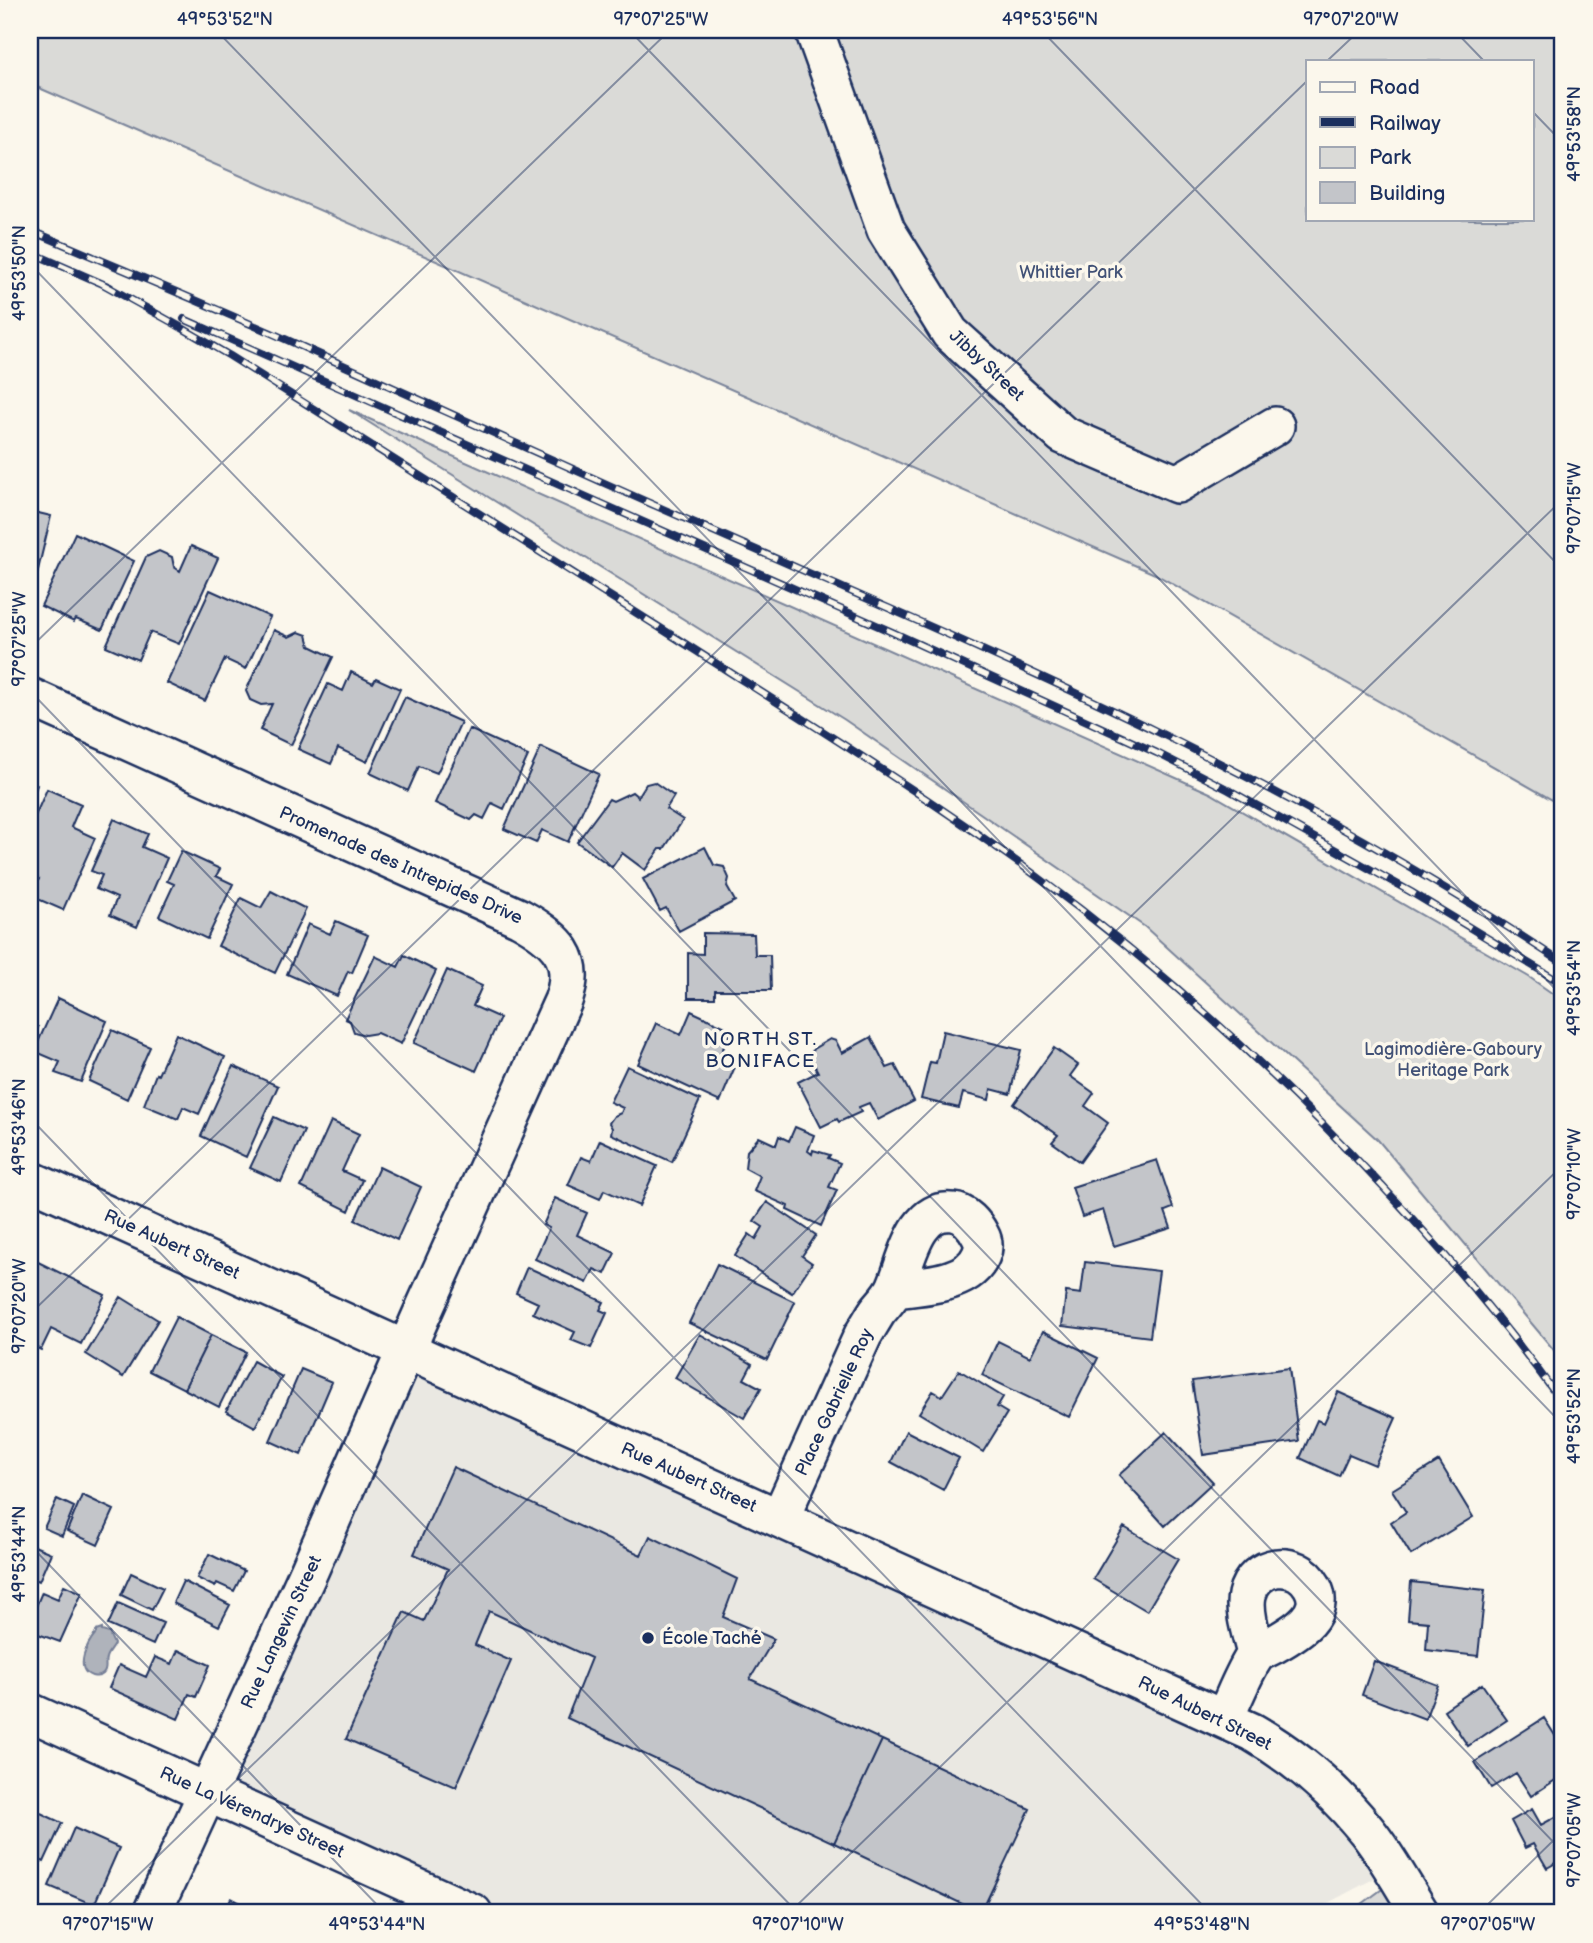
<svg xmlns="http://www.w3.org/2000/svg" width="1593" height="1943" viewBox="0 0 1593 1943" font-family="'Balsamiq Sans',sans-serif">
  <rect width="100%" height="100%" fill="#fbf7ec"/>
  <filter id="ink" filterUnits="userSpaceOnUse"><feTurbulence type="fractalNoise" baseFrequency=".0143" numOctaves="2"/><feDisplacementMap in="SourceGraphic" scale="14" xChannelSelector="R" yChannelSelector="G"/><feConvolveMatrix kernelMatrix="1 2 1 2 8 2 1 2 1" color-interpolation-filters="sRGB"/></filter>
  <g filter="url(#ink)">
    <path fill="#eae8e2" d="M406 1350 1272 1759 1323 1803 1377 1877 1309 1913H473L207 1792Z"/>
    <path fill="#dadad7" stroke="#7a849a" stroke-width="2" fill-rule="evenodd" d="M30 30H1563V806L1155 574 30 84ZM1308 61H1532V219H1308Z
      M349 410 1210 793 1529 977 1563 1001V1361L1378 1140 1145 927 845 720Z
      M1397 1878 1420 1913H1350Z"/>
    <path fill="#afb3bb" stroke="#747e96" stroke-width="2" d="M102 1629V1631L109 1633 114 1644C112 1649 107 1653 106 1658 104 1664 108 1669 103 1674 100 1677 96 1677 92 1676 73 1670 88 1642 96 1633V1631Z"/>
    <path fill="#c3c5c9" stroke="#1b2f5e" stroke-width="2" d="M30 511 51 516 32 595 30 594Z
      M75 533 134 561 102 630 76 619 74 622 41 606Z
      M191 546 218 558 179 644 150 632 138 660 106 646 146 557 159 551 172 557 174 567 180 571Z
      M210 590 270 617 246 669 225 659 205 701 167 683Z
      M274 630 289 637 299 632 307 635 310 646 333 657 291 745 260 730 272 704 261 705 250 700 246 691Z
      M351 672 373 683 376 678 400 689 367 762 338 748 331 764 298 749 328 684 343 691Z
      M405 697 461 722 437 773 419 766 408 791 370 773Z
      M469 729 528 756 504 809 492 803 484 819 476 815 471 820 435 803Z
      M541 747 599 774 568 842 542 830 536 843 504 829Z
      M30 782 37 785 30 803Z
      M654 782 674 796 666 809 683 820 664 849H660L645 870 622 853 612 867 577 842 609 799 613 801 632 792 638 797 646 784Z
      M47 789 81 804 71 827 95 838 63 910 31 896 39 879 30 875V827Z
      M114 819 148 834 142 847 167 858 137 927 110 915 117 898 96 889 102 875 91 871Z
      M705 847 714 865 724 867 729 878 727 887 735 901 679 931 666 908 660 911 643 879Z
      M181 851 220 869 216 876 233 884 207 939 159 916 174 884 167 881Z
      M271 891 306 909 275 973 218 946 241 898 261 908Z
      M336 921 368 935 352 973 348 971 337 996 287 974 308 924 330 934Z
      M703 933 754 934 755 955H770L771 990H715V998H688V953L703 954Z
      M404 955 436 971 401 1044 377 1033 365 1035 354 1032 350 1021 345 1019 375 956 398 967Z
      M447 970 482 986 473 1006 500 1018 476 1071 414 1043Z
      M58 998 107 1021 81 1082 55 1073 60 1062 34 1051Z
      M691 1011 732 1030 717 1061 734 1069 720 1102 638 1064 656 1023 681 1035Z
      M30 1024 38 1027 30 1047Z
      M112 1030 150 1047 127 1099 89 1081Z
      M943 1031 1021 1050 1010 1094 991 1089 989 1100 963 1093 959 1108 921 1099 930 1062 936 1063Z
      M176 1034 225 1057 199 1114 183 1107 178 1119 144 1105 156 1074 158 1075Z
      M871 1037 887 1068 895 1065 914 1101 878 1120 869 1103 859 1107 861 1112 839 1122 837 1119 821 1127 798 1082 818 1072 810 1057 813 1049 830 1039 836 1041 842 1053Z
      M1054 1048 1078 1065 1070 1076 1094 1093 1085 1106 1108 1123 1080 1162 1052 1142 1058 1135 1014 1104Z
      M233 1066 278 1086 246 1157 201 1136Z
      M627 1066 700 1100 672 1162 611 1134 612 1128 609 1123 614 1116 621 1113 623 1108 610 1102Z
      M274 1117 304 1131 281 1182 250 1168Z
      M331 1121 359 1134 342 1171 362 1180 349 1211 301 1187Z
      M795 1127 814 1135 808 1151 812 1154 813 1150 830 1155 828 1158 840 1163 829 1187 837 1190 821 1226 787 1210 788 1206 754 1191 760 1176 745 1168 747 1151 759 1137 776 1145 779 1136 789 1141Z
      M600 1140 657 1166 639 1206 604 1190 600 1199 568 1185 581 1157 591 1161Z
      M1157 1160 1173 1208 1165 1211 1171 1228 1114 1246 1103 1210 1082 1217 1072 1187Z
      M379 1167 421 1187 397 1240 355 1220Z
      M555 1198 587 1213 577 1235 615 1253 605 1274 594 1269 587 1283 535 1259 549 1228 543 1225Z
      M767 1202 816 1235 802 1256 812 1263 792 1293 735 1256 749 1234 756 1239 763 1227 754 1221Z
      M36 1261 105 1295 81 1344 51 1329 41 1350 30 1345V1273Z
      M1085 1262 1159 1271 1150 1337 1062 1326 1066 1292 1081 1294Z
      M717 1264 795 1302 767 1360 689 1323Z
      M527 1267 604 1302 600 1310 607 1313 591 1348 571 1340 575 1332 533 1313 538 1303 516 1293Z
      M121 1297 158 1320 123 1377 86 1354Z
      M176 1317 211 1335 184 1389 149 1371Z
      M1043 1331 1098 1358 1069 1417 982 1375 998 1341 1030 1357Z
      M700 1334 752 1364 744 1379 761 1388 744 1418 675 1378Z
      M211 1335 246 1352 219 1407 184 1389Z
      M253 1361 282 1377 255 1427 226 1411Z
      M1289 1368 1299 1441 1203 1455 1192 1381Z
      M301 1369 332 1382 301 1455 270 1441Z
      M959 1370 1003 1397 997 1407 1007 1413 983 1452 919 1413 933 1391 942 1396Z
      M1338 1392 1396 1418 1375 1465 1349 1454 1339 1476 1300 1458 1317 1420 1324 1423Z
      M906 1431 959 1458 943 1490 891 1462Z
      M1166 1432 1213 1482 1165 1526 1119 1475Z
      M1439 1461 1473 1517 1411 1555 1391 1522 1406 1512 1392 1490Z
      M453 1467 641 1555 650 1536 737 1579 723 1617 774 1639 750 1679 882 1740 834 1843 567 1718 591 1658 489 1611 475 1645 511 1661 456 1787 346 1739 404 1612 424 1621 448 1569 414 1554Z
      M82 1495 114 1510 98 1545 67 1531Z
      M57 1499 74 1507 62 1536 44 1528Z
      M1124 1527 1178 1559 1147 1611 1093 1579Z
      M32 1545 51 1553 39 1581 30 1577V1550Z
      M209 1554 244 1571 234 1591 217 1583 215 1587 197 1578Z
      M131 1573 163 1588 152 1610 121 1595Z
      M183 1581 230 1605 219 1626 173 1603Z
      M1411 1582 1485 1590 1478 1656 1426 1650 1428 1622 1408 1620Z
      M64 1585 82 1593 60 1642 30 1631V1620L42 1592 58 1599Z
      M118 1603 163 1623 153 1645 108 1625Z
      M178 1650 210 1665 196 1697 189 1694 178 1719 109 1688 119 1665 146 1677 155 1657 172 1664Z
      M1374 1661 1438 1685 1425 1719 1362 1695Z
      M1482 1684 1507 1720 1468 1746 1444 1710Z
      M1544 1718 1561 1745 1563 1744V1775L1531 1796 1516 1773 1491 1788 1475 1762Z
      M882 1740 1030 1809 981 1913 834 1843Z
      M30 1808 62 1823 44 1862 30 1856Z
      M1532 1809 1541 1825 1563 1813V1859L1547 1868 1533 1844 1525 1848 1511 1821Z
      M74 1828 119 1848 94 1905 49 1886Z
      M231 1898 260 1913H223Z"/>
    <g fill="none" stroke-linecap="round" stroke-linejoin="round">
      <g stroke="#1b2f5e" stroke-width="42">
        <path id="minor" d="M814 30 886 230 950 333 1063 435 1177 484 1275 426
          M30 697 520 918C556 938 579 958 563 1001L421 1316 309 1571 152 1913
          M30 1180 1252 1732C1297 1758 1335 1791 1367 1831 1387 1856 1403 1886 1420 1913
          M780 1518 863 1335C868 1327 872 1320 877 1312 883 1304 892 1296 896 1286 907 1261 915 1207 953 1212 965 1213 975 1225 980 1235 984 1242 984 1248 981 1255 969 1285 922 1285 895 1289
          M30 1712 473 1913
          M1224 1719C1233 1701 1244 1671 1255 1656 1259 1651 1267 1648 1273 1645 1294 1633 1328 1615 1312 1586 1296 1558 1254 1563 1247 1595 1243 1613 1252 1636 1256 1654"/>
      </g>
      <use href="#minor" stroke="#fbf7ec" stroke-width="37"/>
      <g stroke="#1b2f5e" stroke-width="8">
        <path id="rail" d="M30 230C121 269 214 307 305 348 435 406 564 466 695 523 851 592 1009 659 1162 734 1300 802 1435 878 1563 963
          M30 252 110 287
          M101 283 177 325 230 356C378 449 525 543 673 636 793 713 916 788 1031 872 1158 965 1275 1071 1382 1186 1447 1255 1508 1327 1563 1404
          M184 319 892 632 1157 753 1229 790 1411 892 1563 984"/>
      </g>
      <use href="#rail" stroke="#fbf7ec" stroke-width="5" stroke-dasharray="16" stroke-linecap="butt"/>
    </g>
  </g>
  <path fill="none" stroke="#1b2f5e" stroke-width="2" stroke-opacity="0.45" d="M216 30 1563 1425M629 30 1563 997M1041 30 1563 570M1454 30 1484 61M1327 61 1360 30M1532 111 1563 143M30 264 1563 1852M30 648 670 30M30 691 1210 1913M30 1118 798 1913M30 1314 1308 80M30 1545 385 1913M99 1913 1563 499M789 1913 1563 1165M1479 1913 1563 1831"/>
  <circle fill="#1b2f5e" stroke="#fbf7ec" stroke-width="2.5" cx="648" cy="1638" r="7"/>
  <g text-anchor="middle" stroke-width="7" stroke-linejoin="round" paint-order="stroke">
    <g font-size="18" fill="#415176" stroke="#fbf7ec">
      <text x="1071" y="278">Whittier Park</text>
      <text x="1453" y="1055">Lagimodière-Gaboury<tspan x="1453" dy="21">Heritage Park</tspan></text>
    </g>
    <g font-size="18" fill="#1b2f5e" stroke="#fbf7ec">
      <text transform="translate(987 365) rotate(43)" y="6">Jibby Street</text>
      <text transform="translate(401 865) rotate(24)" y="6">Promenade des Intrepides Drive</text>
      <text transform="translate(172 1244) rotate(24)" y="6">Rue Aubert Street</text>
      <text transform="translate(834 1402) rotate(-65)" y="6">Place Gabrielle Roy</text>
      <text transform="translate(689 1477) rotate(24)" y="6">Rue Aubert Street</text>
      <text transform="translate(281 1632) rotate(-65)" y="6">Rue Langevin Street</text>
      <text transform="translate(1205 1713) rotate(26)" y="6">Rue Aubert Street</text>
      <text transform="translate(252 1812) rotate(24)" y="6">Rue La Vérendrye Street</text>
    </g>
    <g font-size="18" fill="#1b2f5e" stroke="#fbf7ec" text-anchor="start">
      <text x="662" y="1644">École Taché</text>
    </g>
    <g font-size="19" letter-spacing="2" fill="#1b2f5e" stroke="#fbf7ec">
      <text x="761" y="1045">NORTH ST.<tspan x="761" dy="22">BONIFACE</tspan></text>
    </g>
  </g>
  <rect width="1593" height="1943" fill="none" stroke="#fbf7ec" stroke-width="77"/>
  <rect x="1306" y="60" width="228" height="161" fill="#fbf7ec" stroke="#a1a7b3" stroke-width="2"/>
  <rect x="1320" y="82" width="35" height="10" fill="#fbf7ec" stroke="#a1a7b3" stroke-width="2"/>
  <text x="1369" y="94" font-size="21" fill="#1b2f5e">Road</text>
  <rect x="1320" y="117" width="35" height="10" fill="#1b2f5e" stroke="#a1a7b3" stroke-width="2"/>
  <text x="1369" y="130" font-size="21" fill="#1b2f5e">Railway</text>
  <rect x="1320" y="147" width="35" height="21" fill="#dadad7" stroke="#a1a7b3" stroke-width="2"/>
  <text x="1369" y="164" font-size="21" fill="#1b2f5e">Park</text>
  <rect x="1320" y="182" width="35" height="21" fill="#c3c5c9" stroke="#a1a7b3" stroke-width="2"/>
  <text x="1369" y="200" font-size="21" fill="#1b2f5e">Building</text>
  <rect x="38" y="38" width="1516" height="1866" fill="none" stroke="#1b2f5e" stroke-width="2.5"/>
  <g font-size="18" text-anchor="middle" fill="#1b2f5e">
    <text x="225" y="25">49°53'52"N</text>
    <text x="661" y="25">97°07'25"W</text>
    <text x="1050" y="25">49°53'56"N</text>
    <text x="1351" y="25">97°07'20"W</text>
    <text transform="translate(1574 134) rotate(-90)" y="6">49°53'58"N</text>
    <text transform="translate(19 273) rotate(-90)" y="6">49°53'50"N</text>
    <text transform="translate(1574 508) rotate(-90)" y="6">97°07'15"W</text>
    <text transform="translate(19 639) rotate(-90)" y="6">97°07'25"W</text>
    <text transform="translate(1574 988) rotate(-90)" y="6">49°53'54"N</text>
    <text transform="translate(19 1127) rotate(-90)" y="6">49°53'46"N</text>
    <text transform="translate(1574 1174) rotate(-90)" y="6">97°07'10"W</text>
    <text transform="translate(19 1306) rotate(-90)" y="6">97°07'20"W</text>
    <text transform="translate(1574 1416) rotate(-90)" y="6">49°53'52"N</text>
    <text transform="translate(19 1554) rotate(-90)" y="6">49°53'44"N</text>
    <text transform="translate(1574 1840) rotate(-90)" y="6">97°07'05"W</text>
    <text x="108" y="1930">97°07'15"W</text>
    <text x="377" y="1930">49°53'44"N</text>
    <text x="798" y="1930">97°07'10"W</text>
    <text x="1202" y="1930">49°53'48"N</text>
    <text x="1488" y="1930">97°07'05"W</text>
  </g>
</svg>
